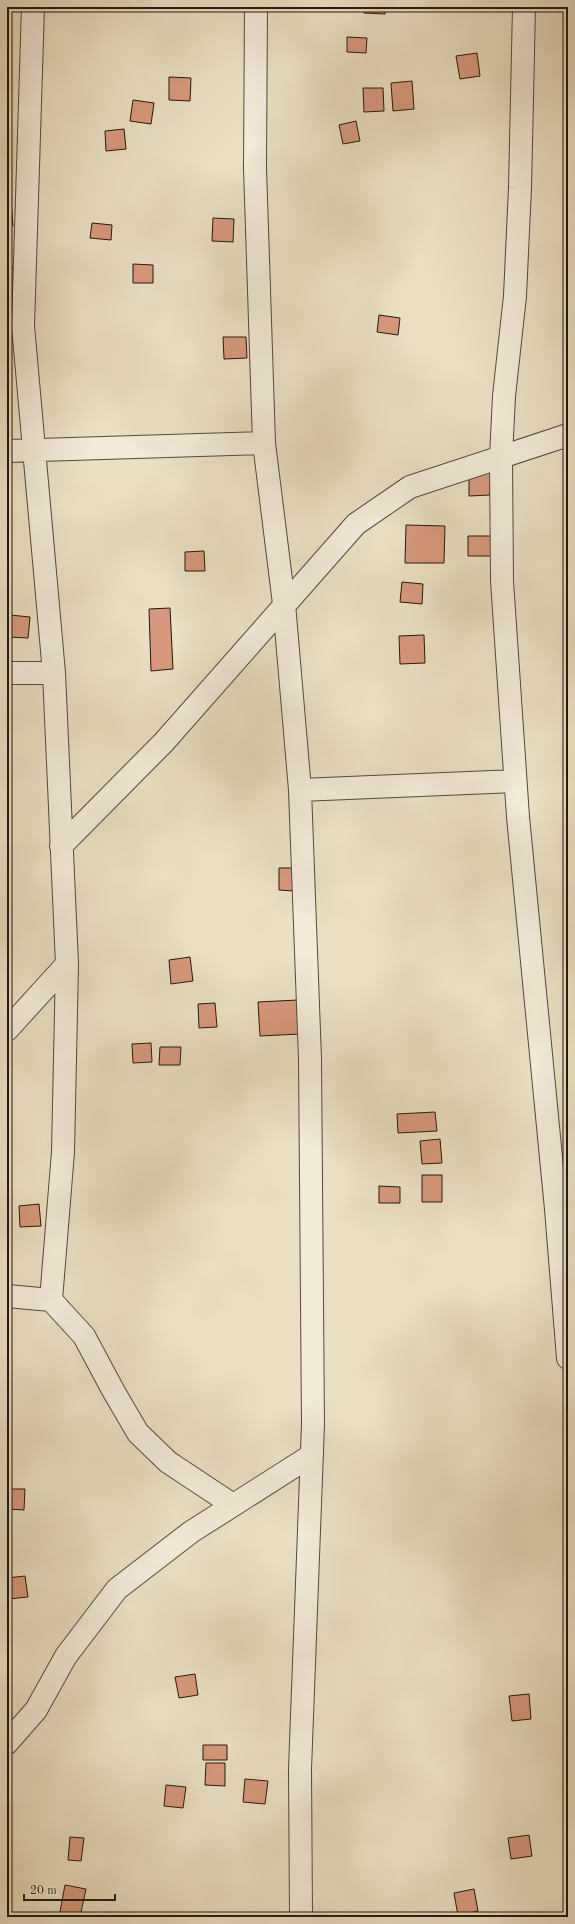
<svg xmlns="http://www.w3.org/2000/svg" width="575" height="1924" viewBox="0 0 575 1924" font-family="'Old Standard TT',serif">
  <rect width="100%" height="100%" fill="#eadfc2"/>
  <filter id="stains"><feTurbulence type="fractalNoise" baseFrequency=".005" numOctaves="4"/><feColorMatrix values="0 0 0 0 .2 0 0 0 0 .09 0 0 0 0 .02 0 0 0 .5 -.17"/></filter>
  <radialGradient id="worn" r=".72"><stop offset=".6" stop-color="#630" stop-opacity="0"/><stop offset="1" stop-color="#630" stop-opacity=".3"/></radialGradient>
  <path fill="#d8987d" stroke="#21180f" d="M364 7H385V14L364 13Z
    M347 37 367 38 366 53 347 52Z
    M477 53 480 76 460 79 456 56Z
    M169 77 191 78 190 101 169 100Z
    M412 81 414 109 393 111 391 83Z
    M363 88H383L384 111 364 112Z
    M133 100 154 103 151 124 130 121Z
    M356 121 360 141 343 144 339 125Z
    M124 129 126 149 106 151 105 131Z
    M7 201H11L13 226 7 227Z
    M213 218 234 219 233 242 212 241Z
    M92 223 112 225 111 240 90 238Z
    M133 264 153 265V283H133Z
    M17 267 19 288H7V268Z
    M379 315 400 318 398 335 377 332Z
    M7 318H18V342L7 341Z
    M223 337H246L247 358 224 359Z
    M469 473H491L490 495 469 496Z
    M406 525 445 526 444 563H405Z
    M468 536H493V556H468Z
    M204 551 205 571H185V552Z
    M402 582 423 584 422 604 400 602Z
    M170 608 173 669 151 671 149 609Z
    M10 615 30 617 28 638 8 637Z
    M424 635 425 663 400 664 399 636Z
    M279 868H295L294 891 279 890Z
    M190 957 193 981 171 984 169 960Z
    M298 1000 300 1034 260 1036 258 1002Z
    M215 1003 217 1027 199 1028 198 1004Z
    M151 1043 152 1062 133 1063 132 1044Z
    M160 1047H181L180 1065H159Z
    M435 1112 437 1131 398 1133 397 1114Z
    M440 1139 442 1163 422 1164 420 1141Z
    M422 1175H442V1202H422Z
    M379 1186 400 1187V1203H379Z
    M39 1204 41 1226 20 1227 19 1206Z
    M7 1489H25L24 1510 7 1509Z
    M25 1576 28 1597 9 1599 7 1578Z
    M195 1674 198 1695 179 1698 175 1677Z
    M529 1694 531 1719 512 1721 509 1696Z
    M203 1745H227V1760H203Z
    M206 1763H225V1786L205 1785Z
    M245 1779 268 1781 265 1804 243 1802Z
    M166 1785 186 1787 183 1808 164 1806Z
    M529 1835 532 1856 511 1859 508 1838Z
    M70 1837 84 1838 81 1861 68 1860Z
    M65 1885 86 1889 80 1917H59Z
    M474 1889 478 1911 458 1916 454 1893Z"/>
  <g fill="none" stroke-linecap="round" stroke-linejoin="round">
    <g stroke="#534a3c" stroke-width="24">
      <path id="minor" d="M33 7 23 326 54 673 67 964 63 1152 51 1300
        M256 7 255 168 264 443 284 604 300 790 310 1059 313 1424 300 1769 301 1917
        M524 7 520 188 515 296 504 396 501 457 502 581 518 817 556 1209 568 1358
        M7 451 264 443
        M7 673H54
        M300 790 515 781
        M61 846 164 742 356 524 410 487 568 435
        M7 1030 67 964
        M7 1296 51 1300 84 1336 114 1392 138 1433 168 1462 233 1505
        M7 1743 36 1710 66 1656 117 1589 191 1532 312 1455"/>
    </g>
    <use href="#minor" stroke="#f1ead7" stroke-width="22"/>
  </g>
  <rect width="575" height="1924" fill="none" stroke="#eadfc2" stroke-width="24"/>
  <rect x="8" y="8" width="559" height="1908" fill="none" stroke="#21180f" stroke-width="2"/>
  <rect x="12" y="12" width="551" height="1900" fill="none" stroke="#21180f"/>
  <path d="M24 1894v6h91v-6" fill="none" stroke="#21180f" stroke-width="2"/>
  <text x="30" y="1894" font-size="12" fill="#21180f" stroke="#f1ead7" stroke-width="3" paint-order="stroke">20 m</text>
  <rect width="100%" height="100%" filter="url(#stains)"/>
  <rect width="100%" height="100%" fill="url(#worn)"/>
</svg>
